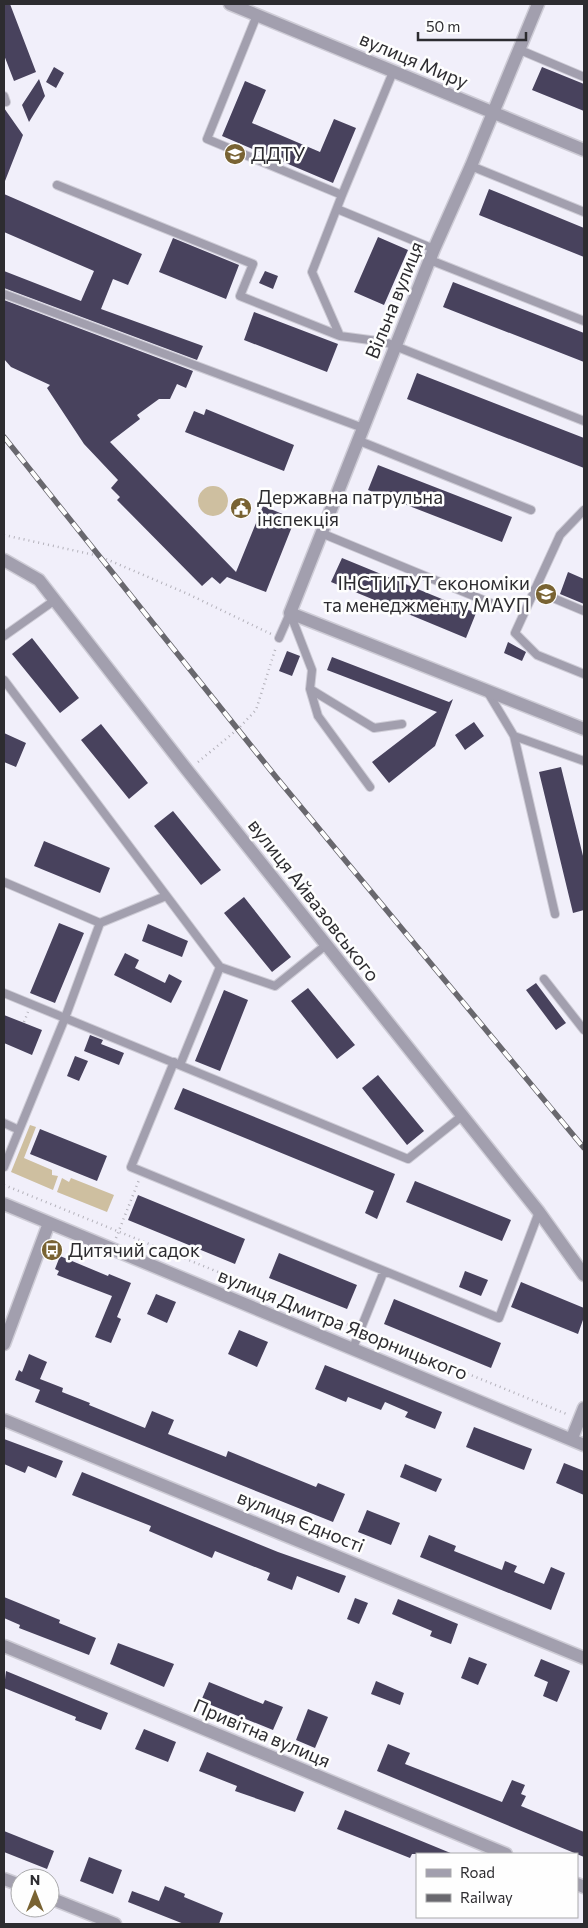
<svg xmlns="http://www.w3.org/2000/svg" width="588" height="1928" viewBox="0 0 588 1928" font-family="Commissioner,sans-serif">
  <rect width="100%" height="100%" fill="#f1effa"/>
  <path fill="#cebfa0" d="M198 501a15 15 0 1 1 30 0a15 15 0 1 1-30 0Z
    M30 1125 36 1127 24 1158 52 1170V1175L58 1176 53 1190 11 1172Z
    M62 1178 69 1182 71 1178 114 1195 107 1212 57 1192Z"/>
  <path fill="#48425d" d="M4 4H10L36 72 14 81 4 55Z
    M54 67 64 73 56 88 46 82Z
    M542 67 584 84V111L532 90Z
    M39 79 45 96 29 122 22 105Z
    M245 81 266 90 252 123 320 152 334 119 356 128 333 183 222 136Z
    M4 108 23 135 5 181H4Z
    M489 189 584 228V257L479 215Z
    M4 194 142 254 128 285 113 279 101 309 203 346 197 360 4 288V271L81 301 94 271 4 232Z
    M378 237 408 250 384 305 354 292Z
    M173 238 239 265 226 299 159 272Z
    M265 271 278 276 273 289 259 283Z
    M453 282 584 333V362L443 307Z
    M4 300 193 371 186 388 177 384 170 399H159L137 415 140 419 110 442 236 572 263 506 295 519 266 592 227 577 220 584 212 577 202 586 117 500 120 497 111 488 118 480 84 444 47 388 50 385 11 367 4 359Z
    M254 312 338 344 327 372 244 340Z
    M417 373 584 438V468L407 399Z
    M206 409 294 445 284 471 185 432 194 411 204 415Z
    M378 465 512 517 502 542 368 490Z
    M342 558 476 613 466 638 331 582Z
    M568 572 584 579V604L560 594Z
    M32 638 79 698 60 713 12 654Z
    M508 642 526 652 522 661 504 653Z
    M287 651 300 656 292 676 279 671Z
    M332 657 449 702 453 699 435 746 389 783 372 762 437 712 327 670Z
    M474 722 484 736 465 750 455 735Z
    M101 724 148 783 129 799 81 740Z
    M4 733 26 743 16 767 4 762Z
    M561 767 584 860V910L573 913 539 772Z
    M173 811 221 870 201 885 154 826Z
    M44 841 110 868 100 893 34 866Z
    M244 897 291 957 272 972 224 913Z
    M59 923 84 933 55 1003 30 993Z
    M148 924 188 941 182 957 142 941Z
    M125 953 139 960 135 968 165 983 169 974 182 981 171 1003 114 975Z
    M536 983 566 1023 556 1030 526 990Z
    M308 988 355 1045 337 1059 291 1001Z
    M224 990 248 1000 220 1071 195 1061Z
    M4 1015 42 1030 32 1055 4 1043Z
    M90 1035 103 1040 101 1044 124 1053 119 1065 84 1051Z
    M75 1056 88 1061 79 1081 67 1076Z
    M378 1075 424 1131 407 1145 362 1088Z
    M183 1088 395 1174 377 1219 365 1213 374 1191 174 1109Z
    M40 1129 107 1156 97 1181 30 1154Z
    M415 1181 511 1220 502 1241 406 1202Z
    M138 1195 245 1239 235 1264 128 1220Z
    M279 1253 357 1285 347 1309 269 1278Z
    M60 1256 108 1276 109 1274 131 1283 117 1317 121 1319 111 1343 95 1337 112 1296 57 1275 59 1271 55 1269Z
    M465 1271 488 1280 481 1296 459 1287Z
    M521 1282 584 1308V1317L578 1334 511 1307Z
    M156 1294 176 1302 167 1323 147 1314Z
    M394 1299 501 1343 491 1368 384 1324Z
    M239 1330 268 1342 257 1367 228 1354Z
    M29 1354 47 1362 40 1379 63 1388 62 1392 90 1403 89 1405 145 1428 152 1411 174 1420 168 1434 226 1457 228 1451 316 1487 318 1483 345 1494 333 1522 35 1402 40 1390 15 1380 19 1370 22 1372Z
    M325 1365 442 1412 435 1429 405 1417 408 1412 385 1402 381 1410 348 1397 346 1402 315 1389Z
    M474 1427 532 1449 524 1470 466 1447Z
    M4 1439 63 1461 56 1478 28 1466 25 1473 4 1464Z
    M564 1463 584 1471V1495L556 1483Z
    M405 1464 442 1479 436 1492 400 1477Z
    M82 1472 278 1552 346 1576 339 1593 297 1576 292 1590 267 1580 270 1573 215 1551 212 1558 149 1531 151 1526 72 1495Z
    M367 1510 400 1523 391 1545 358 1532Z
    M429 1535 456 1546 454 1551 502 1570 505 1561 517 1566 514 1572 544 1584 551 1567 565 1573 551 1610 420 1557Z
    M4 1597 60 1620 59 1623 96 1638 89 1655 19 1628 20 1625 4 1618Z
    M355 1598 368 1603 359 1624 347 1619Z
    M398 1599 458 1624 451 1644 430 1636 432 1631 392 1614Z
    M118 1643 174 1664 164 1687 110 1664Z
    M469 1657 487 1664 478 1685 461 1678Z
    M541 1659 570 1671 557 1702 543 1696 548 1682 534 1676Z
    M6 1671 108 1713 101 1730 75 1720 76 1717 4 1688Z
    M376 1681 404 1693 400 1705 371 1694Z
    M209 1682 263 1704 265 1700 283 1707 273 1730 201 1701Z
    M308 1709 328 1717 315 1748 296 1740Z
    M144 1729 176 1742 168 1762 135 1749Z
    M388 1744 410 1753 405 1764 502 1802 512 1780 525 1785 521 1794 526 1796 521 1806 584 1832V1857L377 1771Z
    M207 1752 304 1792 295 1812 235 1791 237 1786 199 1771Z
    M345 1810 397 1831 453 1854H412L410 1858 337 1829Z
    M4 1831 54 1851 47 1869 4 1852Z
    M89 1857 122 1870 113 1894 80 1881Z
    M165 1886 185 1894 184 1897 223 1913 219 1924H184L128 1902 132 1891 159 1901Z"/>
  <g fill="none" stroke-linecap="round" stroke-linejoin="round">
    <g stroke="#ceccd6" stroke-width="10">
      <path id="service" d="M257 15 207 139 342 195 393 72
        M520 50 584 77
        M4 96 6 102
        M471 166 584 212
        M57 185 253 264 240 296 340 336
        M342 195 312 272 340 336 385 342 584 421
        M337 209 434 249
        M430 260 584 321
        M4 294 363 428
        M357 440 531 510
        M584 510 560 535 515 633 537 655 584 674
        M321 533 493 604
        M534 590 584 611
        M4 636 55 600
        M279 638 290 613 312 670 310 689 374 728 402 724
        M4 680 220 967 275 986 326 945
        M310 689 318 716 370 787
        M487 691 514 736 555 914
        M514 736 584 761
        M4 882 100 923
        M544 979 584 1030
        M4 993 408 1159 462 1116
        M174 1062 131 1167 499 1318 539 1212
        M180 1065 220 967
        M4 1123 19 1130
        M4 1167 65 1018 100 923 166 896
        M353 1348 384 1271"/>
    </g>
    <g stroke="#ceccd6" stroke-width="15">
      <path id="minor" d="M230 4 584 150
        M538 4 471 166 434 249 290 613 584 729
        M4 560 39 580 187 770 539 1212 584 1275
        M4 1204 584 1445
        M4 1344 49 1223
        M4 1420 584 1658
        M572 1438 584 1408
        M4 1646 506 1854
        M577 1884 584 1887"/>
    </g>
    <g stroke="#ceccd6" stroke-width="15">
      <path id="tertiary" d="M4 1879 20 1885
        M50 1898 115 1924"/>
    </g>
    <path stroke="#b3b1ba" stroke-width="2.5" stroke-dasharray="1 4" stroke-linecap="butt" d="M4 535 99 556 188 594 271 634
      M198 762 238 729 256 710 276 647
      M24 1022 28 1012
      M4 1185 351 1326
      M116 1238 139 1180
      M370 1334 569 1415"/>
    <use href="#service" stroke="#a29fae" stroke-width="8"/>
    <use href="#minor" stroke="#a29fae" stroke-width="12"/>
    <use href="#tertiary" stroke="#a29fae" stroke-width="12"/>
    <g stroke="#69686e" stroke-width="5.5">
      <path id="rail" d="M4 437 276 777 584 1148"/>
    </g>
    <use href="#rail" stroke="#fefefe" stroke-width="4" stroke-dasharray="11" stroke-linecap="butt"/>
  </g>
  <defs>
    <g id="university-disc" transform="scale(1.125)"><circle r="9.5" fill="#796333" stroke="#fefefe"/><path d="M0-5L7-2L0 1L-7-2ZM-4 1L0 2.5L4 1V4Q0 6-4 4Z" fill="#fff"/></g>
    <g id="civic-disc" transform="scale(1.125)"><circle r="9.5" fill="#796333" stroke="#fefefe"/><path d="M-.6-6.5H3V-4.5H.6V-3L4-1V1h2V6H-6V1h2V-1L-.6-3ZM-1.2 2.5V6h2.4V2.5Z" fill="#fff"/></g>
    <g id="bus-disc" transform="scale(1.125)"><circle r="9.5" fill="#796333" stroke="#fefefe"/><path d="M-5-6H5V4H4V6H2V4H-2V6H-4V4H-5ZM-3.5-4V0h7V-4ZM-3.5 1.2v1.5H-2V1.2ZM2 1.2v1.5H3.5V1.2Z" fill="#fff"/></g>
  </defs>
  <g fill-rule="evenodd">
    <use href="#university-disc" x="235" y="154"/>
    <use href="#civic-disc" x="241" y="508"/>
    <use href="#university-disc" x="546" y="594"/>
    <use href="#bus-disc" x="52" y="1250"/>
  </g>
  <g text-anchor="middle" stroke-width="5" stroke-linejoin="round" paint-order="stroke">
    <g font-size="19" fill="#2d2c30" stroke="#fefefe">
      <text transform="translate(414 60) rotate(23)" y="7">вулиця Миру</text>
      <text transform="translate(394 300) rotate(-68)" y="7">Вільна вулиця</text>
      <text transform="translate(314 900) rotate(52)" y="7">вулиця Айвазовського</text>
      <text transform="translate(343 1324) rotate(22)" y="7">вулиця Дмитра Яворницького</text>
      <text transform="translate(301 1521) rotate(22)" y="7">вулиця Єдності</text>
      <text transform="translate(262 1733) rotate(23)" y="7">Привітна вулиця</text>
    </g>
    <g font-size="19" fill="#2d2c30" stroke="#fefefe" text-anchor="start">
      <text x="251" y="161">ДДТУ</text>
      <text x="257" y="504">Державна патрульна<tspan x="257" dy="22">інспекція</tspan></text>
      <text x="530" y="590" text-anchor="end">ІНСТИТУТ економіки<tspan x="530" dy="22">та менеджменту МАУП</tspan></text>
      <text x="68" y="1257">Дитячий садок</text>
    </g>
  </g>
  <rect width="588" height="1928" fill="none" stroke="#2d2c30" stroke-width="10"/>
  <rect x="416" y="1853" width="162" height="65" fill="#fefefe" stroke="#aaaaac"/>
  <rect x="426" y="1869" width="25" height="8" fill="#a29fae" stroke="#aaaaac"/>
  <text x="460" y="1878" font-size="15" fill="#2d2c30">Road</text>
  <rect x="426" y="1894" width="25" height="8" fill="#69686e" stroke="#aaaaac"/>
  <text x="460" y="1903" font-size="15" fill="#2d2c30">Railway</text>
  <g transform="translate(35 1893)"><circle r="24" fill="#fefefe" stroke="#aaaaac"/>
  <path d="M0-4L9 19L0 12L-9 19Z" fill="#796333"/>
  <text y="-8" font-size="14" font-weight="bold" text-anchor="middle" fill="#2d2c30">N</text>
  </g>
  <path d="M418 32v8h108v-8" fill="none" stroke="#2d2c30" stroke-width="2.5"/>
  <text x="426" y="32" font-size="15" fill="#2d2c30" stroke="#fefefe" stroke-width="4" paint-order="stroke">50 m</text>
</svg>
